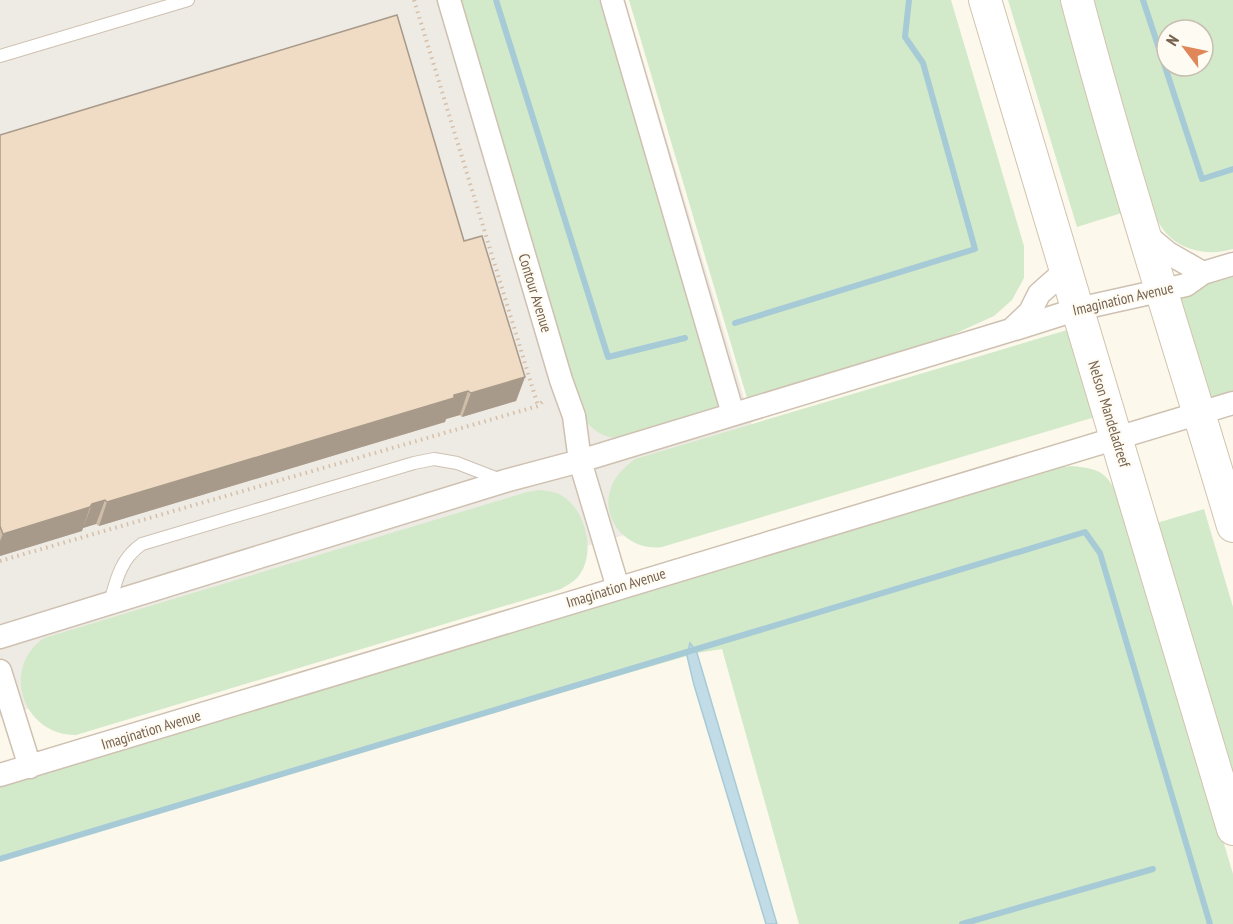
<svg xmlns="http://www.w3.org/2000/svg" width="1233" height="924" viewBox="0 0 1233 924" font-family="'PT Sans Narrow',sans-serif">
  <rect width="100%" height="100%" fill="#fcf8ec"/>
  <path fill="#eeeae4" d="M0 0H625L772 492 0 717Z"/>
  <path fill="#d3eaca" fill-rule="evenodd" d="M456 0H599L721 407 617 438C599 437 590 427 580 414Z
    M629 0H951L1024 246V278L1012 300 994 316 950 336 747 398Z
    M1008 0H1065L1128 211 1077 227Z
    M1088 0H1233V249C1207 257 1175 250 1160 225 1156 219 1153 210 1150 203ZM1167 30H1203V66H1167Z
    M1233 277V391L1208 399 1175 294Z
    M1067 330 1095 417 662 547C630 552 599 521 611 488 615 475 625 467 635 459Z
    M1071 466C1105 469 1106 474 1122 502L1233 874V924H799L722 649 697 653 690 644 687 656 0 856V785L1051 469Z
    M539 490C547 491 554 491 561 495 587 510 597 556 577 578 573 582 566 586 561 589L76 735C23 736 0 668 44 638L527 492Z
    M1204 509 1233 607V794L1153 524Z"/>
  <path fill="#c1dce6" stroke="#a7cad7" stroke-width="1.5" d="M690 643 697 653 777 924H766L694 685 687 656Z"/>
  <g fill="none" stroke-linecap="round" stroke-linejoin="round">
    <path stroke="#a7cad7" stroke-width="6" d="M496 0 608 357 685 338
      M1143 0 1202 179 1233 169
      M735 323 975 249 923 63 905 37 909 0
      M0 859 1085 532 1100 553 1210 924
      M962 924 1153 869"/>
    <g stroke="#cec1b1" stroke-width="14">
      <path id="service" d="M0 56 188 0
        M110 603C116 580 121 558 142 544L414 463 434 459 457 463 501 480"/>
    </g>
    <g stroke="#cec1b1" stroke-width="25">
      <path id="minor" d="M449 0 561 380 574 416 580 461 618 588
        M612 0 733 414
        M1144 233 1168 253 1203 273
        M1015 329 1078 309 1186 285 1203 273 1233 264
        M0 637 505 481 580 461 1011 330 1030 312 1039 294 1066 270
        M0 671 30 767
        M0 775 1233 403"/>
    </g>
    <g stroke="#d1c3af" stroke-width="34">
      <path id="secondary" d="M985 0 1233 829
        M1077 0C1124 177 1181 351 1233 526"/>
    </g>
    <path stroke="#d6bfa7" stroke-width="4" stroke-dasharray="1.5 4.5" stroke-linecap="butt" d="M414 0 538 406
      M0 561 538 406 545 399"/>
    <use href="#service" stroke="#fff" stroke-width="12"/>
    <use href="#minor" stroke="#fff" stroke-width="22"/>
    <use href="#secondary" stroke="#fff" stroke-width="32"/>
  </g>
  <path fill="#cebda9" d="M0 135 525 377 516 401 462 417 460 415 446 419 445 422 99 526 96 524 83 528 82 531 0 556Z"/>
  <path fill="#a89a8a" d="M525 377 516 401 462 417 471 393Z
    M468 391 460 415 446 419 445 422 99 526 107 502Z
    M105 500 96 524 83 528 92 504Z
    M90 507 82 531 0 556V541L3 534Z"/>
  <path fill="#f0dcc5" stroke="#a89a8a" stroke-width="1.5" d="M397 15 464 241 482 236 525 377 471 393 468 391 454 395V398L107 502 105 500 92 504 90 507 3 534 0 526V135Z"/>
  <g text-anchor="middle" stroke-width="4.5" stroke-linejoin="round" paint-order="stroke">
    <g font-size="15" fill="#77624f" stroke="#fefbf3">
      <text transform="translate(535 293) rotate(73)" y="5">Contour Avenue</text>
      <text transform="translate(1123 299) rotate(-13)" y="5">Imagination Avenue</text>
      <text transform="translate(1109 414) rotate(73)" y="5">Nelson Mandeladreef</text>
      <text transform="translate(616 588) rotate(-17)" y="5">Imagination Avenue</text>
      <text transform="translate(151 730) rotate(-17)" y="5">Imagination Avenue</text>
    </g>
  </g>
  <g transform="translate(1185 48) rotate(302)"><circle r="28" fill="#fefbf3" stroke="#c8beb1" stroke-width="1.5"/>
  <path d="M0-4.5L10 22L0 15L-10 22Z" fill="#df8758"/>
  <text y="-9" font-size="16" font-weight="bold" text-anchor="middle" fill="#77624f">N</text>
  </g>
</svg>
